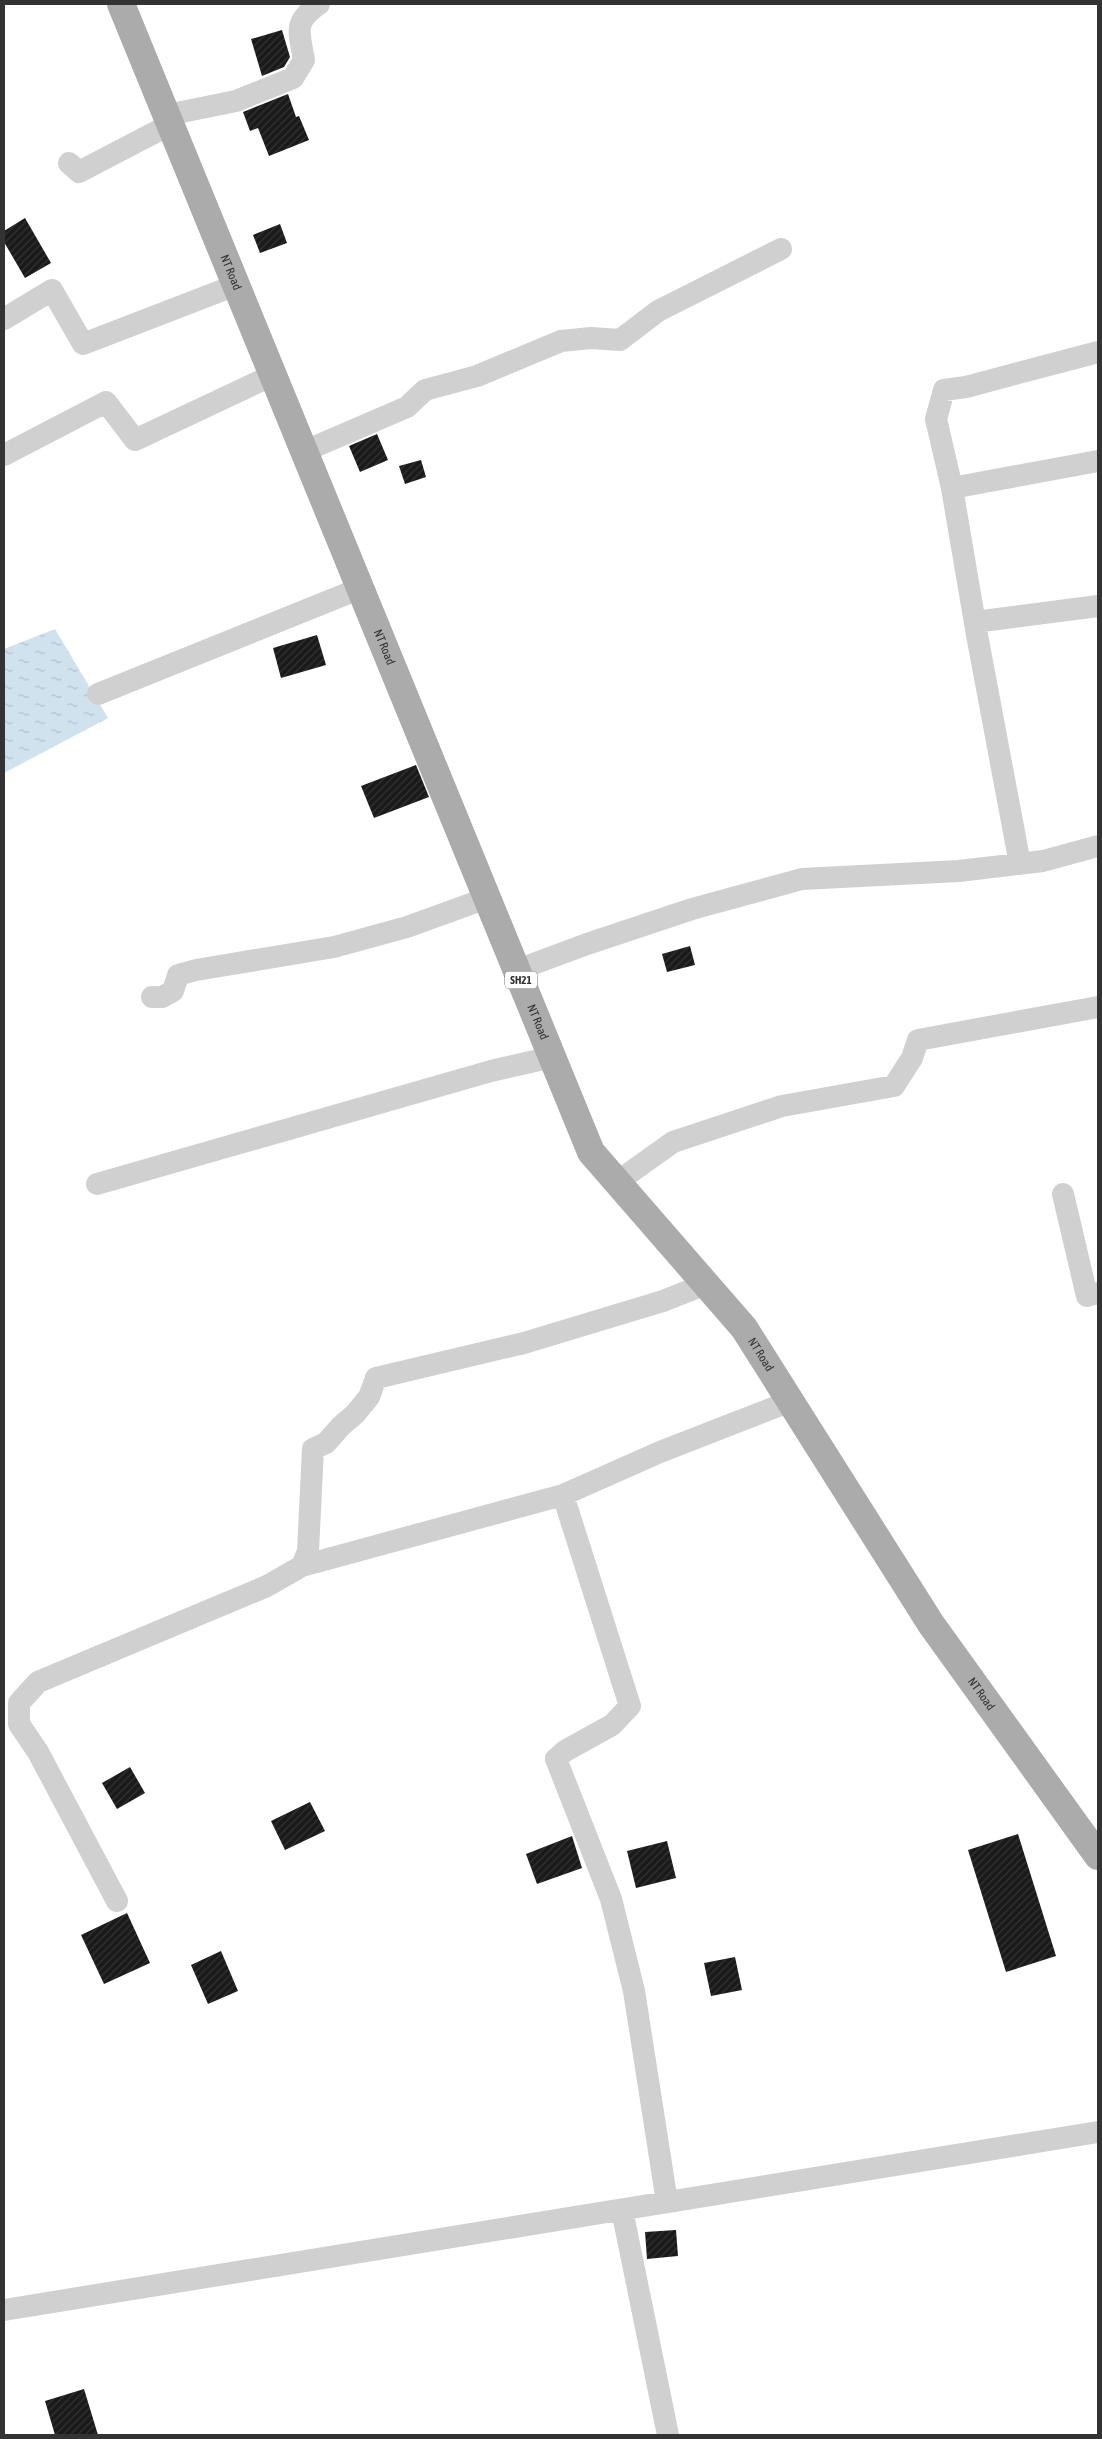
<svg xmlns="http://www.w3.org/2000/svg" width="1102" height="2439" viewBox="0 0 1102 2439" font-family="'Asap Condensed',sans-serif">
  <defs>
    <pattern id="water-ripples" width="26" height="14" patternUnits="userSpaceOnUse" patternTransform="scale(1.25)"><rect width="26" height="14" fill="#cfe2ee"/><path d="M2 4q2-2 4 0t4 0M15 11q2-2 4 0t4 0" fill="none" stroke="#b2c2cd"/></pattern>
    <pattern id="building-hatch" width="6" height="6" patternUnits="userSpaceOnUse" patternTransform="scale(1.25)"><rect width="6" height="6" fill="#1a1a1a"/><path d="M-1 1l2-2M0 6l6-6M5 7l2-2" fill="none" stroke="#333"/></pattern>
  </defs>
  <rect width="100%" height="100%" fill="#fff"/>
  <path fill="url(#water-ripples)" d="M55 629 108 718 4 773V649Z"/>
  <path fill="url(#building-hatch)" d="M282 30 290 57 284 67 262 76 251 39Z
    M288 94 296 117 299 116 309 140 269 156 258 128 250 131 243 112Z
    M25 218 51 263 25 278 4 242V231Z
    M280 224 287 243 260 253 253 235Z
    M377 434 388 460 360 472 349 446Z
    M421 460 426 477 405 484 399 466Z
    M317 635 326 665 281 678 273 648Z
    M416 765 429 797 374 818 361 786Z
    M690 946 695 965 667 972 662 954Z
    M130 1767 145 1793 117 1809 102 1783Z
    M310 1802 325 1831 285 1850 271 1821Z
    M1018 1834 1056 1956 1006 1972 968 1850Z
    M572 1836 582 1868 537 1884 526 1854Z
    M667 1841 676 1878 636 1888 627 1851Z
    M127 1913 150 1963 104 1984 81 1935Z
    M221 1951 238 1991 208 2004 191 1965Z
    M735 1957 742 1990 711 1996 704 1963Z
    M676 2230 678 2256 647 2259 645 2232Z
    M84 2389 98 2435H55L45 2401Z"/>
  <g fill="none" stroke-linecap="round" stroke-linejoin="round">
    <path stroke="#d0d0d0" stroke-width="22" d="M167 115 236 101 293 78 304 60C299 31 293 22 319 4
      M69 163 79 172 171 124
      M4 319 52 290 83 344 236 285
      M305 451 407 407 425 390 477 376 561 341 591 338 620 340 658 311 781 249
      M4 455 106 402 135 440 273 375
      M952 488 1098 461
      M975 622 1098 606
      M98 694 361 588
      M1020 864 977 635 952 488 936 419 944 390 966 387 1098 352
      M517 970 587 944 692 909 802 879 959 871 1043 861 1098 846
      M152 997H162L173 991 178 975 196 970 334 947 407 927 487 898
      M617 1182 673 1142 782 1106 894 1086 912 1058 918 1040 1098 1007
      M97 1184 491 1071 552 1057
      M1063 1194 1087 1296 1098 1293
      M302 1566 563 1495
      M117 1901 38 1752 19 1724V1703L38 1682 267 1586 302 1566 308 1551 313 1449 326 1443 341 1426 355 1414 369 1397 376 1378 524 1343 663 1301 706 1284
      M667 2202 634 1991 611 1899 556 1759 565 1751 612 1725 630 1706 563 1495 660 1452 791 1401
      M622 2210 668 2435
      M4 2310 1098 2132"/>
    <path stroke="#ababab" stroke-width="28" id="s1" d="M121 4 591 1152 744 1328 931 1624 1098 1856"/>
  </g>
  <g text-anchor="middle" stroke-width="5" stroke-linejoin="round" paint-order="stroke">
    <rect fill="#fff" stroke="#707070" stroke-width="1" x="505" y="971.5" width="32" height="17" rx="4"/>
    <g font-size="11" font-weight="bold" fill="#333">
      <text x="521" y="984">SH21</text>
    </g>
    <g font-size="12" fill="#333" stroke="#fff">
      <text dy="4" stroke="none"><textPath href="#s1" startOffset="290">NT Road</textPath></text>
      <text dy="4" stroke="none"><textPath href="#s1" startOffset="695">NT Road</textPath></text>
      <text dy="4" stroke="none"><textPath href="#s1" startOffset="1100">NT Road</textPath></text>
      <text dy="4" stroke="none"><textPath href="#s1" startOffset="1505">NT Road</textPath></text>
      <text dy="4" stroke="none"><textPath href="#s1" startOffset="1910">NT Road</textPath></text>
    </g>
  </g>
  <rect width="1102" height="2439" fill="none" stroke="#333333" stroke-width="10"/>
</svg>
